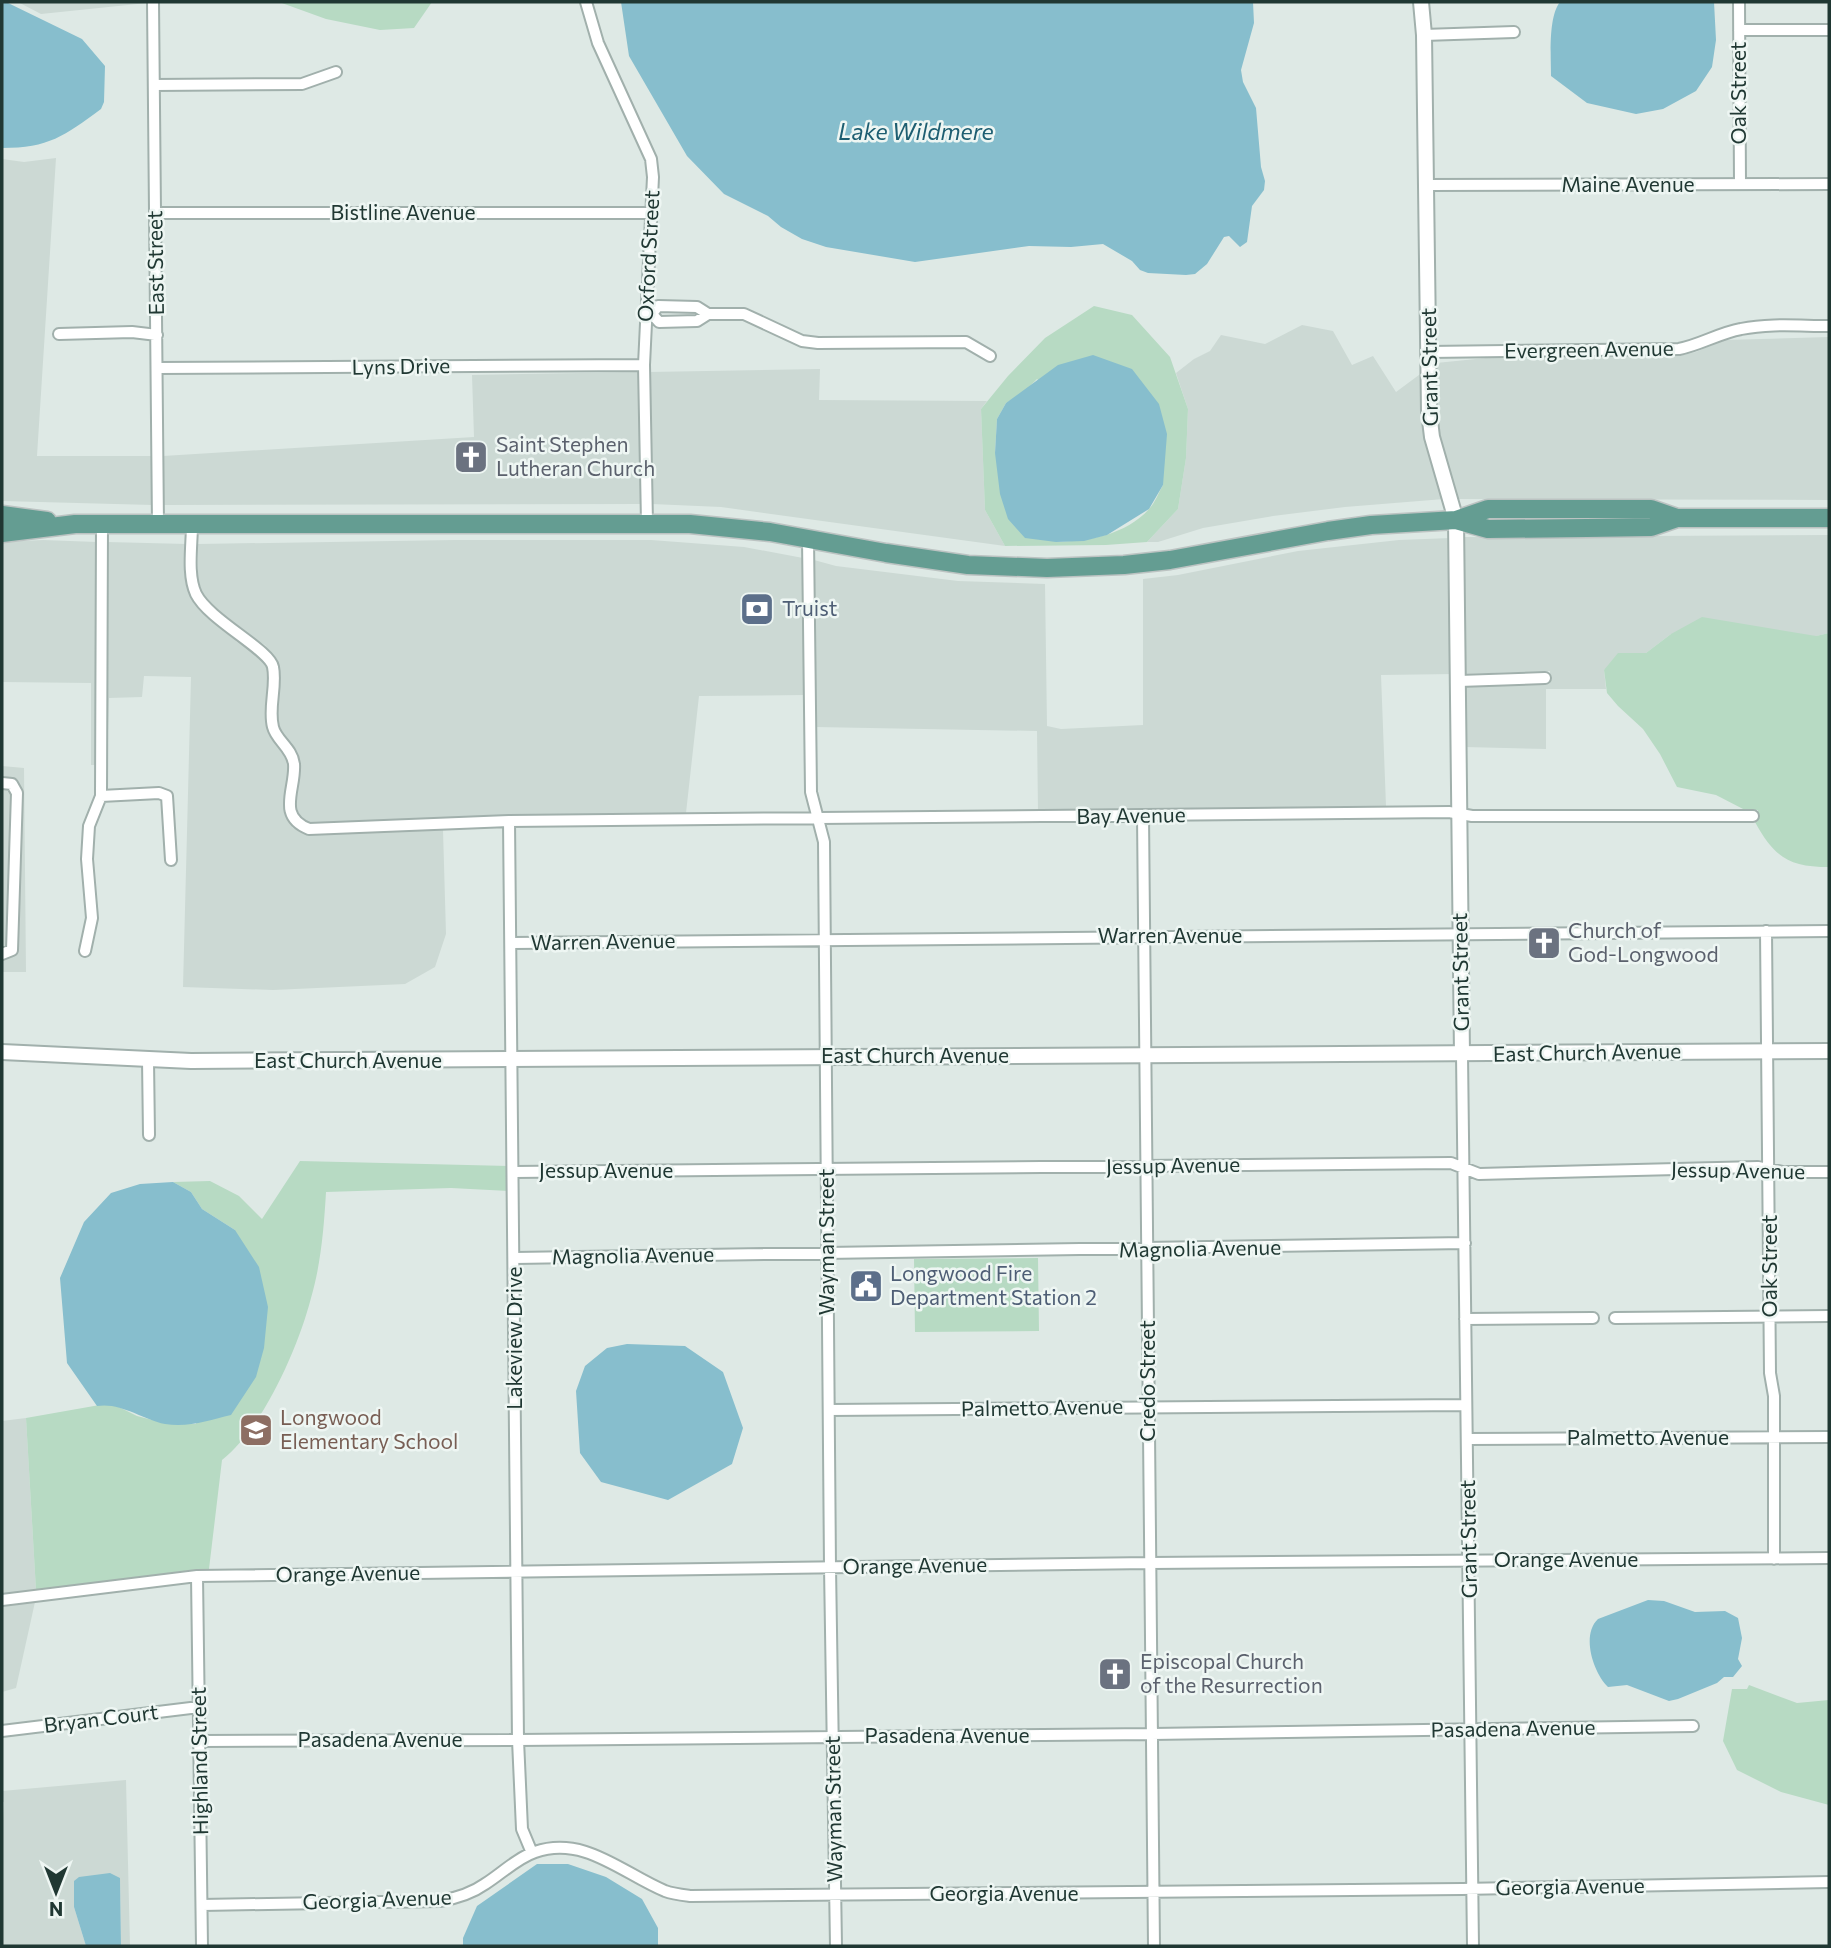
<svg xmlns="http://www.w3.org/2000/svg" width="1831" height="1948" viewBox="0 0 1831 1948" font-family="Commissioner,sans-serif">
  <rect width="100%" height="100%" fill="#dee9e5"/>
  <path fill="#ccd9d4" d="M18 2H147V3L41 14Z
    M56 158 37 456H152L153 505 2 501V159L24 162Z
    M1302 325 1333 331 1352 365 1373 356 1396 392 1423 372 1444 499 1345 507 1273 516 1203 528 1158 542H1147L1178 509 1186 458 1188 409 1176 373 1194 359 1210 351 1221 335 1265 344Z
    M1829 337V500L1455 499 1437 436 1434 411V364L1436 363 1496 357 1679 356 1696 352 1724 340Z
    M820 369 819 400 987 401 981 409 985 510 1005 546 721 507 652 504 649 372Z
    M639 372 641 504 163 505V456L474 437 472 375Z
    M1829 535V633L1816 636 1671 634 1646 653 1604 670 1606 689H1546V749L1465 747V687L1550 683V671L1464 674 1462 537Z
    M1451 538 1454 674 1381 675 1386 806 1038 811 1037 731 816 727 814 560 836 566 958 581 1045 584 1047 726 1061 729 1143 725V579L1178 575 1298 551 1399 540Z
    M43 540 97 542 96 765H91V683L2 682V542Z
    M454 540H651L744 547 803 558 804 695 699 696 686 813 503 815 309 823 300 819 296 812 299 761 292 743 278 726 277 661 265 645 243 632 214 607 201 591 198 576V544Z
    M107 542 187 544V577L192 598 207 616 237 642 259 655 268 667 267 728 283 751 288 764 285 814 293 828 309 835 443 830 446 934 435 967 405 984 273 990 183 987 191 677 144 676 142 697 109 698 107 764Z
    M2 766 24 768 26 972H2V960L14 955 17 950 22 794 16 781 12 778 2 777Z
    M2 789 9 790 11 795 7 946 2 948Z
    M26 1418 36 1590 2 1594V1421Z
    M35 1602 16 1688 2 1692V1607Z
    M126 1780 130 1946H121L120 1878 74 1881V1907L86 1946H2V1837L4 1802H2V1791Z"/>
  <path fill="#b7dac3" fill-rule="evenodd" d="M279 2H432L414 28 380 30 326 19Z
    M1094 306 1132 315 1170 357 1188 409 1186 458 1178 509 1147 542 1106 545 1005 546 985 510 981 409 1008 376 1045 338ZM1037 379 1163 485C1159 492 1155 503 1149 509 1126 535 1088 541 1056 542L995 453 997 419 1006 403 1024 392Z
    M1702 617 1816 636 1829 633V867C1789 867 1774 857 1755 822L1758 821V810H1745L1716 795 1677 787 1660 754 1643 729 1618 706 1607 693 1604 670 1618 653H1646L1671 634Z
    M300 1161 509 1166V1191L451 1188 326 1192C324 1227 321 1264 311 1298 298 1348 263 1428 222 1460L209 1569 192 1570 36 1590 26 1418 111 1403 137 1416 168 1424H196L235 1230 202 1209 191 1192 173 1182 210 1181 239 1196 262 1219Z
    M1038 1258 1039 1331 915 1332 914 1259Z
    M1749 1685 1797 1703 1829 1700V1805L1781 1792 1737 1770 1723 1741 1732 1689H1747Z"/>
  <path fill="#87becd" d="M2 2H6L82 39 105 66 104 102 101 109C64 136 49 148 2 148Z
    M621 2H1253L1254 23 1241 70 1243 82 1256 108 1261 167 1265 181 1264 190 1252 206 1247 242 1240 247 1229 236 1224 237 1207 264 1195 274 1186 275 1148 273 1140 270 1132 261 1103 244 1071 247 1029 246 915 262 826 247 802 239 781 227 768 216 724 194 687 156 629 56Z
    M1560 2H1714L1716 40 1712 67 1696 91 1663 109 1636 114 1587 103 1551 76C1551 57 1548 17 1560 2Z
    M1093 355 1132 369 1159 404 1167 434 1163 485 1149 509 1107 535 1084 541 1056 542 1025 538 1008 519 1000 494 995 453 997 419 1006 403 1058 365Z
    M173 1182 191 1192 202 1209 235 1230 259 1267 268 1307 264 1348 256 1377 231 1415C210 1420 188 1428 165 1424 142 1419 120 1402 97 1406L67 1363 60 1278 84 1222 111 1193 140 1184Z
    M627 1344 685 1346 723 1372 743 1428 732 1464 668 1500 601 1482 580 1453 576 1391 585 1366 607 1348Z
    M1648 1600 1664 1601 1695 1612 1725 1611 1738 1618 1742 1638 1738 1659 1742 1666 1733 1677H1724L1717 1683 1678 1699 1669 1701 1627 1685 1608 1687C1593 1672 1581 1635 1598 1619Z
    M537 1864H568L606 1877 642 1899 658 1928V1946H463V1938L477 1906Z
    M110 1873 120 1878 121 1946H86L74 1907V1881L79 1877Z"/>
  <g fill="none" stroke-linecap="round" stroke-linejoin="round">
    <g stroke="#a1b0ac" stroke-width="14">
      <path id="minor" d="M153 2 158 525
        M586 2 598 43 651 159 653 177 644 365 647 523
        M1739 2 1740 184
        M1739 30H1829
        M1424 35 1514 32
        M154 85 302 84 336 72
        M1426 185 1829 184
        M155 213H651
        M646 314H652L658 306 697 307 708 314 697 321 659 322 652 314
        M708 314H744L802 341 818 343 966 342 990 356
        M59 334 132 332 157 335
        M1429 352 1679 349C1700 345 1719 333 1741 329 1770 323 1800 326 1829 326
        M157 368 644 365
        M192 524C192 545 187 575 196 594 209 620 270 650 273 667 277 686 268 708 273 727 276 740 292 748 294 764 296 789 276 816 309 829L509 821 1449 812 1472 816H1753
        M808 539 811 792 824 842 830 1567 836 1946
        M1459 681 1545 678
        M2 783 12 784 17 793 12 950 2 954
        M101 796 159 793 167 796 171 860
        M1143 816 1154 1946
        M509 821 518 1740 522 1829 532 1853
        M1766 931 1770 1373 1774 1396V1559
        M512 943 1829 931
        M85 951 92 918 87 859 89 826 101 796 102 524
        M1462 1055 1473 1946
        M148 1060 149 1135
        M514 1172 1451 1163 1479 1174 1758 1167 1783 1172H1829
        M515 1258 1465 1243
        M1615 1318 1829 1316
        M1465 1319 1593 1318
        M829 1410 1466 1405
        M1467 1439 1829 1437
        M197 1576 202 1946
        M2 1600 197 1576 1150 1563 1829 1558
        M2 1731 199 1707
        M200 1741 518 1740 1152 1734 1693 1726
        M202 1905 440 1901C457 1898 471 1894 485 1884 501 1874 517 1858 535 1852 584 1835 622 1873 665 1891 673 1894 683 1895 691 1896L1462 1889 1829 1882"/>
    </g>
    <g stroke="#a1b0ac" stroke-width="18">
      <path id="tertiary" d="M1421 2 1424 35 1429 412 1432 437 1456 520 1462 1055
        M2 1052 191 1061 1829 1051"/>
    </g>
    <g stroke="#bcc3c2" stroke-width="21">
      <path id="primary" d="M2 515 47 521
        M1456 520 1488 529 1587 528 1651 527 1677 518
        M2 533 75 524H690L770 532 886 553 968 565 1047 568 1124 565 1170 560 1328 531 1371 525 1456 520 1488 509H1651L1677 518H1829"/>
    </g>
    <use href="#minor" stroke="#fff" stroke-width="10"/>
    <use href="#tertiary" stroke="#fff" stroke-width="14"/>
    <use href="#primary" stroke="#649d92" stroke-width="18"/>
  </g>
  <defs>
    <g id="church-square" transform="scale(1.75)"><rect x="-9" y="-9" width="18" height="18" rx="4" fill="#6b7280" stroke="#eef6f3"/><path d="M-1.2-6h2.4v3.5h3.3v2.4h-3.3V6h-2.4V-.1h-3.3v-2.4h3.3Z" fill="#fff"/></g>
    <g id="bank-square" transform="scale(1.75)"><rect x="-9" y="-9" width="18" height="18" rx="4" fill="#5c6f8a" stroke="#eef6f3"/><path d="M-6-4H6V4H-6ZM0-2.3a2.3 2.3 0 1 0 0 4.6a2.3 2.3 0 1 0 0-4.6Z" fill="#fff"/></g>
    <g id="civic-square" transform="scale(1.75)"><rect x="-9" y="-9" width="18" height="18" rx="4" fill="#5c6f8a" stroke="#eef6f3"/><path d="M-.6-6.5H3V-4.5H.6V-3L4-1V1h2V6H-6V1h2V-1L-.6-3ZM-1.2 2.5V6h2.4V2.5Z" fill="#fff"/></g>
    <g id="school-square" transform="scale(1.75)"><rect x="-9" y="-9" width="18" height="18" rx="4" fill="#8d6e63" stroke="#eef6f3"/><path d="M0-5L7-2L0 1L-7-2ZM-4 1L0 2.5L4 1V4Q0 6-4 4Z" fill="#fff"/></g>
  </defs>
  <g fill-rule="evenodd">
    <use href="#church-square" x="471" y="457"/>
    <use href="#bank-square" x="757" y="609"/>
    <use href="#church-square" x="1544" y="943"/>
    <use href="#civic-square" x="866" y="1286"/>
    <use href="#school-square" x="256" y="1430"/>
    <use href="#church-square" x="1115" y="1674"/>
  </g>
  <g text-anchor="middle" stroke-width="5" stroke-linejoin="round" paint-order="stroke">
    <g font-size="21" fill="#203833" stroke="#eef6f3">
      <text transform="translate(1739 93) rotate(-90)" y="7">Oak Street</text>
      <text x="1628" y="192">Maine Avenue</text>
      <text x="403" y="220">Bistline Avenue</text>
      <text transform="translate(649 256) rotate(-87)" y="7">Oxford Street</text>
      <text transform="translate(156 263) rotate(-91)" y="7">East Street</text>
      <text transform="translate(1589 350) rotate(-1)" y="7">Evergreen Avenue</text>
      <text transform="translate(401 367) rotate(-1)" y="7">Lyns Drive</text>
      <text transform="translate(1430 367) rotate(-91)" y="7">Grant Street</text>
      <text transform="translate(1131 816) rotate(-1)" y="7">Bay Avenue</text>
      <text x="1170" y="943">Warren Avenue</text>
      <text transform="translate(603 942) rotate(-1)" y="7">Warren Avenue</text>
      <text transform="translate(1461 972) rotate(-91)" y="7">Grant Street</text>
      <text transform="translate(1587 1053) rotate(-1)" y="7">East Church Avenue</text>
      <text x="915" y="1063">East Church Avenue</text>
      <text x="348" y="1068">East Church Avenue</text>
      <text transform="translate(1173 1166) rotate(-1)" y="7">Jessup Avenue</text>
      <text x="606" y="1178">Jessup Avenue</text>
      <text transform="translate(1738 1171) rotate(1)" y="7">Jessup Avenue</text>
      <text transform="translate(827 1242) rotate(-90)" y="7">Wayman Street</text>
      <text transform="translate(1200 1249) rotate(-1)" y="7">Magnolia Avenue</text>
      <text transform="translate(633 1256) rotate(-1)" y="7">Magnolia Avenue</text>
      <text transform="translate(1770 1266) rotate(-90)" y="7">Oak Street</text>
      <text transform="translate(515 1338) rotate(-90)" y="7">Lakeview Drive</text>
      <text transform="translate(1148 1381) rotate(-90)" y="7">Credo Street</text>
      <text transform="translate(1042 1408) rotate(-1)" y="7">Palmetto Avenue</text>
      <text x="1648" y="1445">Palmetto Avenue</text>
      <text transform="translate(1469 1539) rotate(-91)" y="7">Grant Street</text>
      <text x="1566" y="1567">Orange Avenue</text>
      <text transform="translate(915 1566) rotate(-1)" y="7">Orange Avenue</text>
      <text transform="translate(348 1574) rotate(-1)" y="7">Orange Avenue</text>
      <text transform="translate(101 1719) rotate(-7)" y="7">Bryan Court</text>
      <text transform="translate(1513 1729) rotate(-1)" y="7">Pasadena Avenue</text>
      <text x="947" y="1743">Pasadena Avenue</text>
      <text x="380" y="1747">Pasadena Avenue</text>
      <text transform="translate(200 1761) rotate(-91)" y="7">Highland Street</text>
      <text transform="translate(834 1809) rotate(-91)" y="7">Wayman Street</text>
      <text transform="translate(1570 1887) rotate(-1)" y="7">Georgia Avenue</text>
      <text x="1004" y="1901">Georgia Avenue</text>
      <text transform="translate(377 1900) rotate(-2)" y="7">Georgia Avenue</text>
    </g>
    <g font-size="21" fill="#5b616d" stroke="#eef6f3" text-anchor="start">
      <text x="496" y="452">Saint Stephen<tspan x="496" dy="24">Lutheran Church</tspan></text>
      <text x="1568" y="938">Church of<tspan x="1568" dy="24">God-Longwood</tspan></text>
      <text x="1140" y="1669">Episcopal Church<tspan x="1140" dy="24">of the Resurrection</tspan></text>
    </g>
    <g font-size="21" fill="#4e5e75" stroke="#eef6f3" text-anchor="start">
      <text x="782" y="616">Truist</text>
      <text x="890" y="1281">Longwood Fire<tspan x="890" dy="24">Department Station 2</tspan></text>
    </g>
    <g font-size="21" fill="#785e54" stroke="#eef6f3" text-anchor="start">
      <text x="280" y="1425">Longwood<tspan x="280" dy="24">Elementary School</tspan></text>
    </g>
    <g font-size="23" font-style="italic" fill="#1d5e71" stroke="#eef6f3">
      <text x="916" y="140">Lake Wildmere</text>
    </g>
  </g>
  <rect width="1831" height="1948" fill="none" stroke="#203833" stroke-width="7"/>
  <g transform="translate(56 1892) rotate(180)" stroke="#eef6f3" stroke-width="5" paint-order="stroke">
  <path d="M0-5L12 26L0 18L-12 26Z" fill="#203833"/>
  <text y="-10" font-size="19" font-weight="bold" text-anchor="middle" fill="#203833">N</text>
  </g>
</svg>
